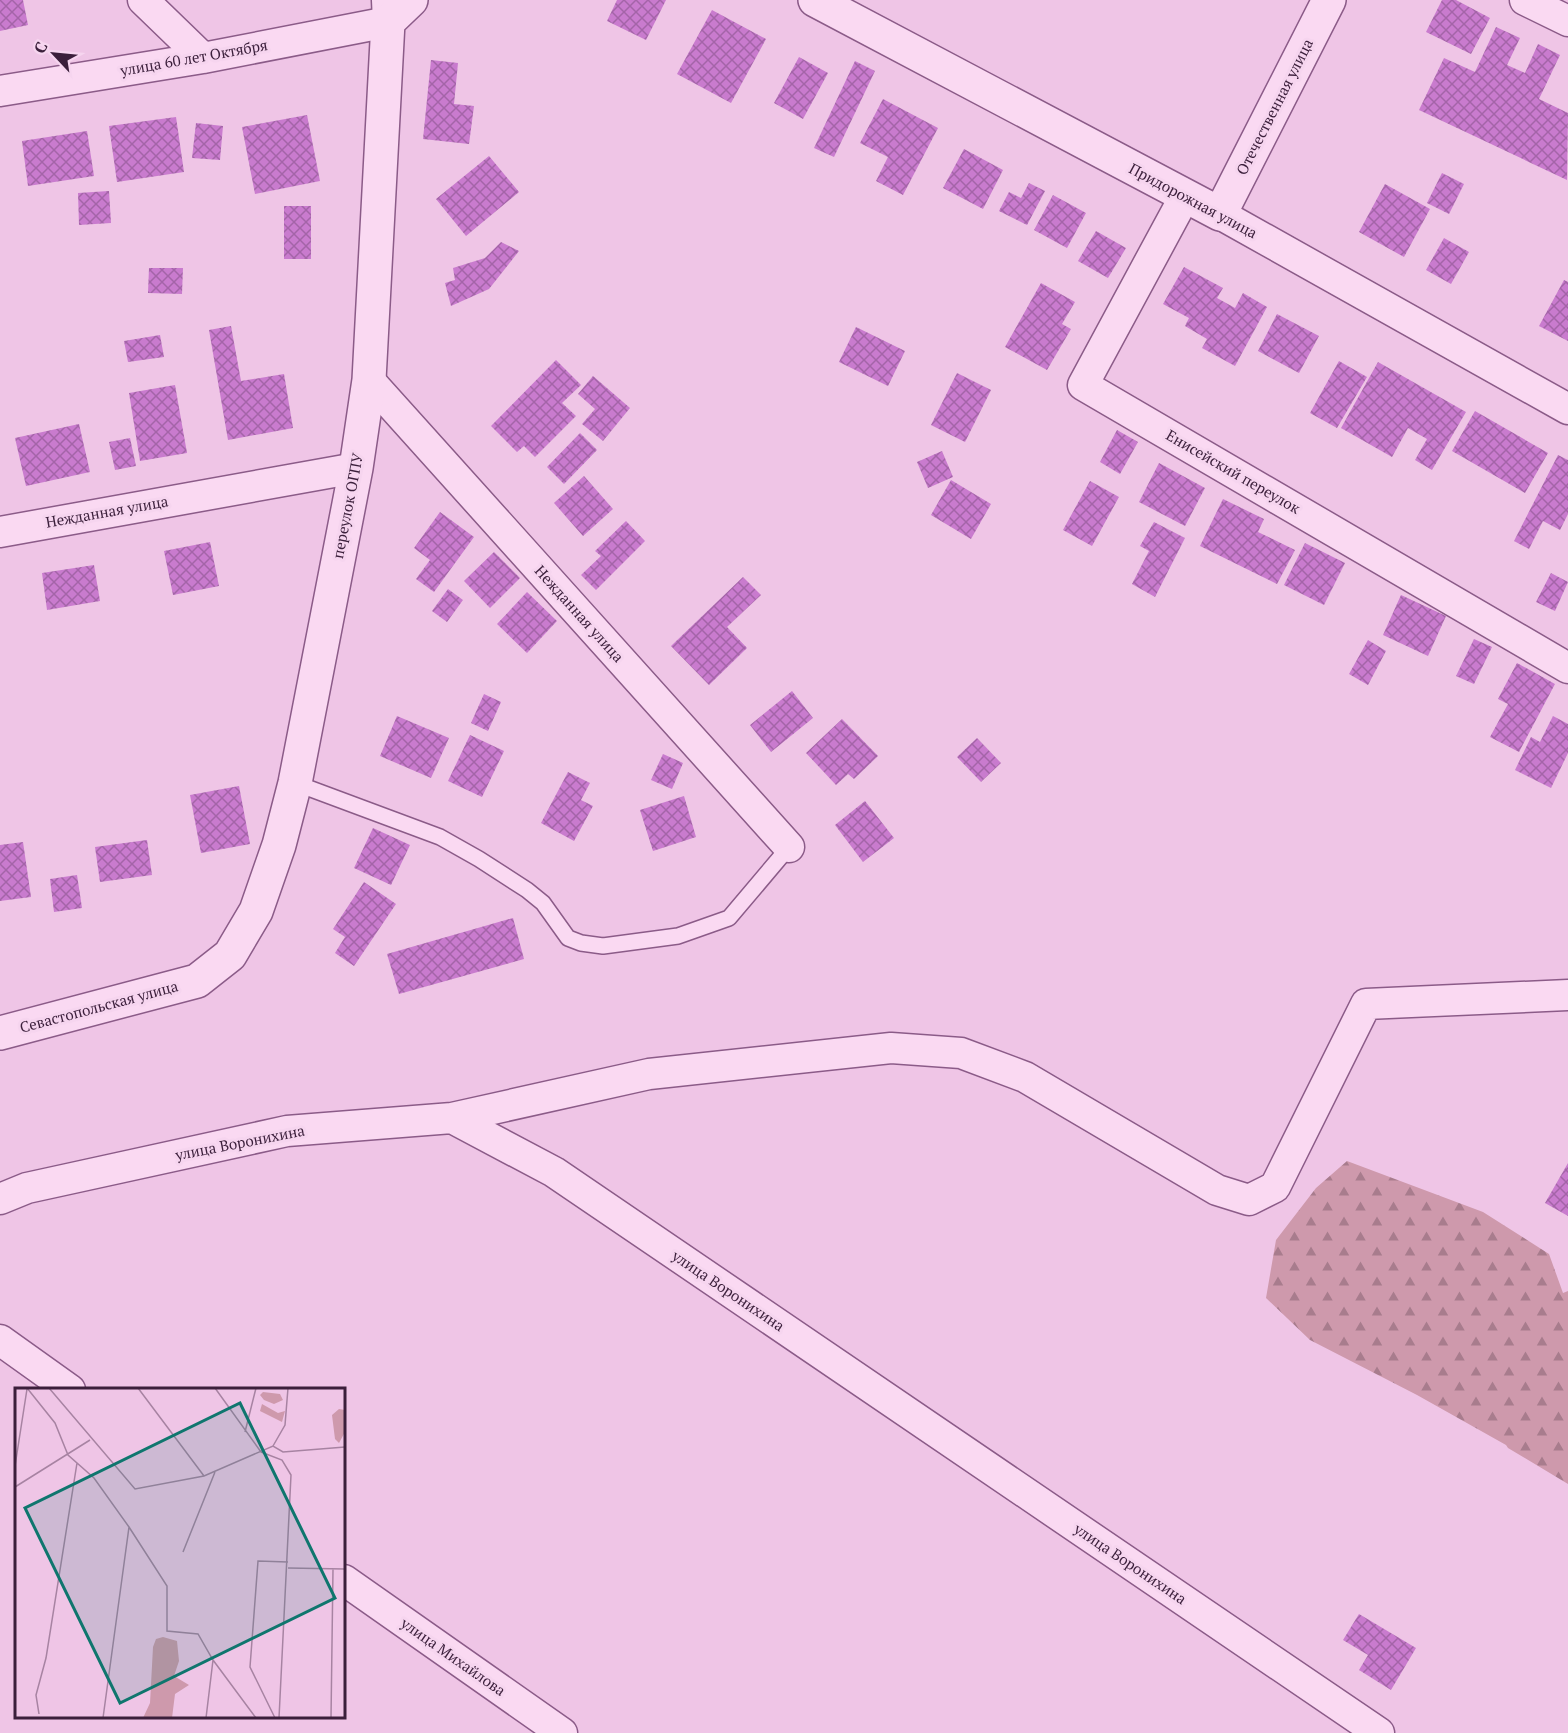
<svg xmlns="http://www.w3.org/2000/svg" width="1568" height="1733" viewBox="0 0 1568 1733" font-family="'PT Serif',serif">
  <defs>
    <pattern id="forest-firs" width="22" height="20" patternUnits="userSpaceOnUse" patternTransform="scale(1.5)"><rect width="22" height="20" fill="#ce99ac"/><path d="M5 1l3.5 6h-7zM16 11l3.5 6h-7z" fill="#a87c8d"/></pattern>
    <pattern id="building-cross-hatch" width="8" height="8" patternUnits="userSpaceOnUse" patternTransform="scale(1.5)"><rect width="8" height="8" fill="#c97bce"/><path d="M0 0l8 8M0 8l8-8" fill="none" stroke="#a464a8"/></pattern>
  </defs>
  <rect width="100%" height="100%" fill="#efc5e6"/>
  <path fill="url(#forest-firs)" d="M1347 1161 1483 1212 1549 1254 1563 1293 1568 1291V1484L1508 1448 1506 1445 1417 1395 1310 1340 1266 1298 1276 1240 1316 1188Z"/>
  <path fill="url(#building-cross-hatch)" d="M0 0H23L28 25 0 31Z
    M617 0H666L646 40 607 21Z
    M1442 0H1456L1490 18 1471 54 1426 32Z
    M712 10 766 39 731 103 677 74Z
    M1496 27 1520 38 1507 65 1525 73 1538 44 1560 55 1539 99 1568 113 1567 180 1419 110 1444 58 1475 72Z
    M799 57 828 73 803 119 774 103Z
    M431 60 458 63 454 104 474 106 469 144 423 139Z
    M855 61 875 71 834 157 814 148Z
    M883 99 938 128 903 195 876 181 888 157 860 143Z
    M307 115 320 181 255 194 242 127Z
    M176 117 184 172 117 182 109 126Z
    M196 123 223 126 220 160 192 158Z
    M87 131 94 176 28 186 22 141Z
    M964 149 1003 170 983 209 943 188Z
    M489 156 519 192 466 236 436 199Z
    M1442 173 1464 184 1449 214 1427 203Z
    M1029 183 1045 191 1027 225 999 211 1009 192 1021 198Z
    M1385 184 1430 209 1404 257 1359 232Z
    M109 191 111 223 79 225 78 193Z
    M1053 195 1086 213 1067 248 1034 230Z
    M284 206H311V259H284Z
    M1096 231 1126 248 1108 278 1078 261Z
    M1444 238 1469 252 1451 284 1426 270Z
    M501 242 519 251 489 289 451 306 445 283 455 280 453 268 485 258Z
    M1184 267 1223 288 1217 298 1235 308 1243 293 1267 307 1235 366 1202 348 1207 339 1185 326 1189 318 1163 304Z
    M149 268H183L182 294 148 293Z
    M1564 280 1568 282V341L1539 326Z
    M1041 283 1075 302 1062 324 1071 329 1047 370 1005 347Z
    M1277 314 1319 336 1299 373 1258 351Z
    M231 326 241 381 284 374 293 428 228 440 209 330Z
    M856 327 905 351 888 386 839 362Z
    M160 335 164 357 128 362 124 341Z
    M556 360 581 385 562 403 576 416 535 457 524 446 517 452 491 426Z
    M1339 361 1367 377 1337 428 1310 413Z
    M1378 362 1466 412 1432 470 1415 460 1427 439 1408 428 1392 457 1341 428Z
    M957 373 991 390 965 442 931 425Z
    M593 376 630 408 603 441 582 424 595 409 578 394Z
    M175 385 187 453 140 461 129 393Z
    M1475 411 1548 453 1525 493 1452 451Z
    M79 424 90 472 26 486 15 438Z
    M1117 430 1138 442 1120 474 1100 462Z
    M580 433 597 450 564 484 547 467Z
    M130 438 136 466 115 470 109 442Z
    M942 451 953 477 928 488 917 462Z
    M1558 455 1568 460V514L1560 530 1543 521 1529 549 1514 541Z
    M1159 463 1205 488 1185 526 1139 502Z
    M584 476 613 509 583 536 554 503Z
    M951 480 991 504 971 539 931 515Z
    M1090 481 1119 497 1092 546 1063 530Z
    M1223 499 1264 519 1258 532 1295 550 1277 584 1200 546Z
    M440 512 474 537 434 592 416 579 430 560 414 548Z
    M626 521 645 541 596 590 581 575 601 556 595 551Z
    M1154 522 1185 538 1155 597 1132 584 1149 551 1140 546Z
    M210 542 219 586 173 595 164 551Z
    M1305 543 1345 563 1324 605 1284 585Z
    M494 552 520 578 490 608 464 581Z
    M94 565 100 601 47 610 42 573Z
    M1551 573 1568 582 1555 611 1536 602Z
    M743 577 761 595 727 627 747 648 709 685 671 646Z
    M448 589 463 600 447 622 432 611Z
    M527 592 557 621 527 653 497 624Z
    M1401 595 1446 616 1428 656 1383 635Z
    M1474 639 1492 647 1474 684 1456 676Z
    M1368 640 1386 651 1368 685 1349 674Z
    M1517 663 1555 684 1519 752 1490 737 1508 704 1498 699Z
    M792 691 813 718 771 752 750 725Z
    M484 694 501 702 488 731 471 723Z
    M397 716 449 738 431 778 380 756Z
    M1553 716 1568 724V753L1551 788 1515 770 1531 737 1540 742Z
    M842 719 878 756 854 779 848 774 836 785 806 753Z
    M470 735 504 751 482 797 448 781Z
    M977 738 1001 763 981 782 957 757Z
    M663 754 683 763 672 789 651 780Z
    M568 772 590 783 581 800 593 806 574 841 541 823Z
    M239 786 250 844 201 853 190 795Z
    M684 796 696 837 653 851 640 810Z
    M865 801 894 838 863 862 835 825Z
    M373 828 410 845 391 885 354 868Z
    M147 840 152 875 100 882 95 847Z
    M23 842 31 897 0 901V845Z
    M77 875 82 908 54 912 50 879Z
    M364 882 396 904 354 966 335 953 345 937 333 929Z
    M513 918 524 959 399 994 387 954Z
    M1568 1163V1216L1545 1203Z
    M1359 1614 1416 1648 1391 1690 1359 1670 1368 1655 1343 1640Z"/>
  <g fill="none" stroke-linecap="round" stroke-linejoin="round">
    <g stroke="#8b5b88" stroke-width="18">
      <path id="service" d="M295 783 440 837 479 859 527 890 543 903 568 938 581 943 603 946 678 936 729 918 789 847"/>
    </g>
    <g stroke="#8b5b88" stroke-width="33">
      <path id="minor" d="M143 0 203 58
        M1525 0 1568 21
        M0 91 203 58 388 22 387 0
        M1185 196 1083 385 1568 668
        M1220 214 1568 409
        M369 380 789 847
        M0 532 356 468
        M452 1118 649 1074 891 1048 961 1053 1025 1077 1217 1190 1249 1200 1275 1187 1366 1004 1568 995
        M0 1199 27 1188 287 1131 452 1118 554 1172 1379 1733
        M0 1340 70 1390
        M344 1580 562 1733"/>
    </g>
    <g stroke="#8b5b88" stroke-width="36">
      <path id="tertiary" d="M815 0 1220 214 1329 0
        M0 1033 197 981 230 955 256 911 279 845 295 783 356 468 369 380 388 22 411 0"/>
    </g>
    <use href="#service" stroke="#fad9f2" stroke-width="15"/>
    <use href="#minor" stroke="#fad9f2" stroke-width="30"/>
    <use href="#tertiary" stroke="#fad9f2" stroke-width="33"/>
  </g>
  <g text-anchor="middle" stroke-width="6" stroke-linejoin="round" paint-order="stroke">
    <g font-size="15" fill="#3b1f3b" stroke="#f6d5ef">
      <text transform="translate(194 58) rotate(-10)" y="5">улица 60 лет Октября</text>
      <text transform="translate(1275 107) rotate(-63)" y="5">Отечественная улица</text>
      <text transform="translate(1193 201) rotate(28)" y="5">Придорожная улица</text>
      <text transform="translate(1233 472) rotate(30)" y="5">Енисейский переулок</text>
      <text transform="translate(348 506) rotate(-79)" y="5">переулок ОГПУ</text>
      <text transform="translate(107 512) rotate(-10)" y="5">Нежданная улица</text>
      <text transform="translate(579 614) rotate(48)" y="5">Нежданная улица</text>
      <text transform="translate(99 1007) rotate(-15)" y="5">Севастопольская улица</text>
      <text transform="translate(240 1143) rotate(-11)" y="5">улица Воронихина</text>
      <text transform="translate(728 1291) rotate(34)" y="5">улица Воронихина</text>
      <text transform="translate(1130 1564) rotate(34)" y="5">улица Воронихина</text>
      <text transform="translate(453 1657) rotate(35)" y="5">улица Михайлова</text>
    </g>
  </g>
  <g transform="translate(15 1388)">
    <rect width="330" height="330" fill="#efc5e6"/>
    <path d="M248 4 265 6 268 12 259 16 249 12 245 7ZM247 16 263 25 270 23 267 34 245 23ZM324 21 330 22V44L324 55 320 51 317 27ZM148 249 162 253 164 273 159 288 174 297 160 306 157 330H128L135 315 138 259 141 251Z" fill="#ce99ac"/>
    <path fill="none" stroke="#a783a2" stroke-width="1.5" d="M12 0 40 35 53 67 79 90 114 139 88 330M34 0 120 101 189 88 258 58 268 64 330 59M123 0 189 88M200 0 246 64M230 44 241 0M258 58 270 37 273 0M246 64 267 72 276 87 264 330M0 78 12 1M0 99 75 52M114 139 152 198V243L183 246 198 272 241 330M168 164 200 84M273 180 330 181M24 326 21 307 31 270 62 75M191 330 198 272M260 330 235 279 243 173 273 174M316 330 318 181"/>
    <path fill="#0f766e" fill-opacity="0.15" stroke="#0f766e" stroke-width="3" d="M225 15 320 210 105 315 10 120Z"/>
    <rect width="330" height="330" fill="none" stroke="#3b1f3b" stroke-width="3"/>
  </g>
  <g transform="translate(54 54) rotate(296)" stroke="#f6d5ef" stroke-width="4.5" paint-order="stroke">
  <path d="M0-4.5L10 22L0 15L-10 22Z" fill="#3b1f3b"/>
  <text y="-9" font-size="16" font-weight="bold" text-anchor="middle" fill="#3b1f3b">С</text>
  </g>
</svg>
